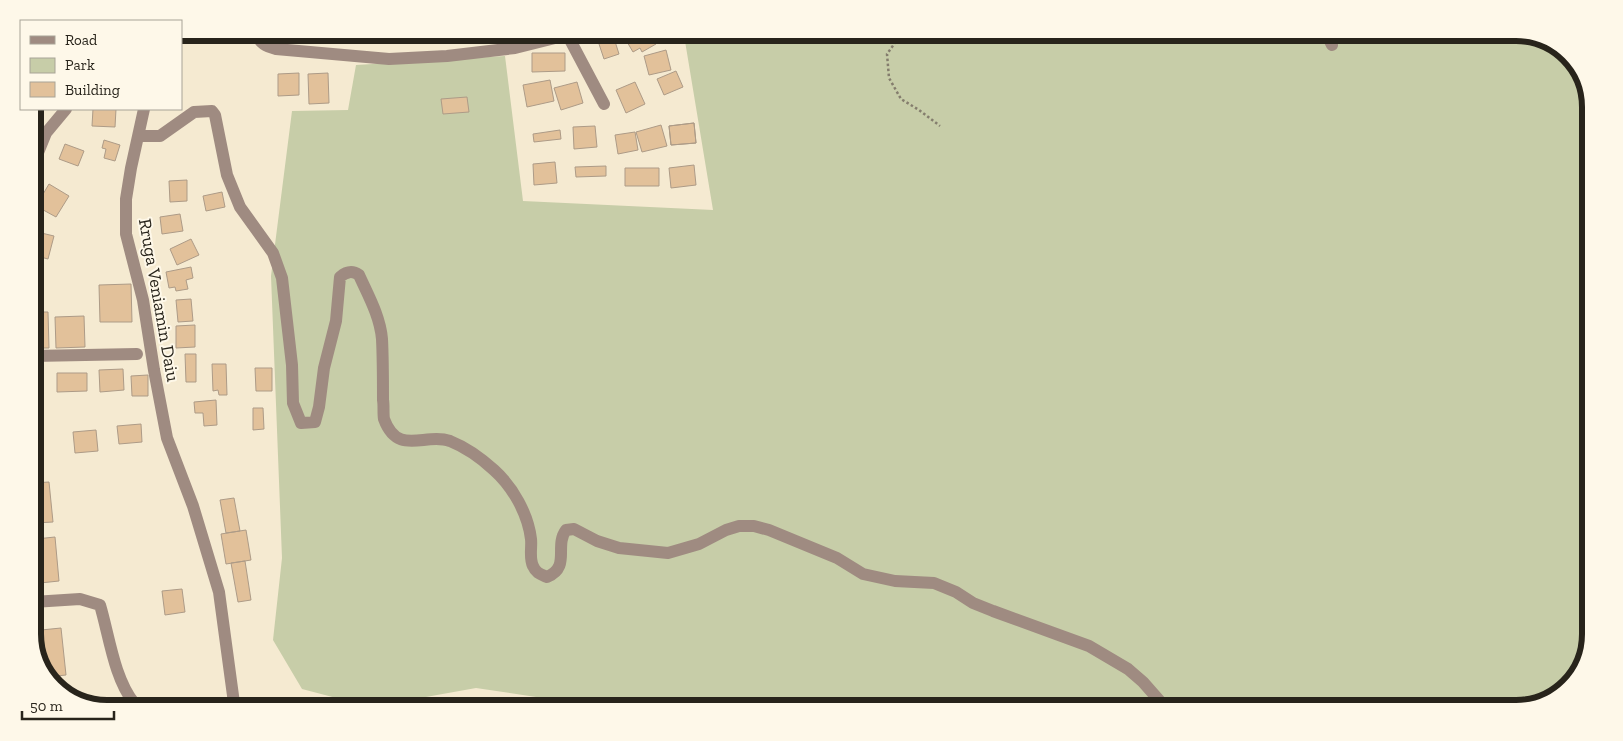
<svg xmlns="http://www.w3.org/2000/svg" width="1623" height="741" viewBox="0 0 1623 741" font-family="'Zilla Slab',serif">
  <rect width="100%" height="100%" fill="#f5ead1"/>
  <path fill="#c7cda8" d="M684 35 1545 38 1578 65 1590 103 1585 663 1558 696 1516 708 589 705 476 688 398 702 344 700 302 689 273 640 282 558 271 276 292 111 348 110 356 65 505 56 523 201 713 210Z"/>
  <path fill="#e2c19a" stroke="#ad9b87" d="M441 34H459V38L453 39V42L442 43Z
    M468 34H486V41L469 42Z
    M608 35H613L619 54 604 59 597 38Z
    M623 35H650L656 44 642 52 640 48 633 52Z
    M666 50 671 70 649 75 644 56Z
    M532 53H565V71L532 72Z
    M676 71 683 87 664 95 657 79Z
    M299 73V95L278 96V74Z
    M328 73 329 103 309 104 308 74Z
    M550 80 554 101 527 107 523 85Z
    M577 82 583 103 561 110 554 88Z
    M635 82 645 104 626 113 616 90Z
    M467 97 469 112 443 114 441 99Z
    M93 109H116L115 127 92 126Z
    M694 123 696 143 671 145 669 126Z
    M694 123 696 143 671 145 669 126Z
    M661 125 667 146 642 152 636 132Z
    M595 126 597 147 574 149 573 127Z
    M560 130 561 139 534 142 533 134Z
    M635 132 638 150 618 154 615 135Z
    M104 140 120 145 115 161 104 158 106 149 102 148Z
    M65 144 84 151 78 166 59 159Z
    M555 162 557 183 534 185 533 164Z
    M694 165 696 185 671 188 669 168Z
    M606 166V176L576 177 575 167Z
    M625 168H659V186H625Z
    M187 180V201L170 202 169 181Z
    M49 184 69 196 56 217 36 206Z
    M222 192 225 207 206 211 203 196Z
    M180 214 183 231 162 234 160 217Z
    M33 231 54 236 48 259 33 255Z
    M191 239 199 255 177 265 170 249Z
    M191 267 193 278 186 280 188 289 176 291 175 287 169 288 166 272Z
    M131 284 132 322H100L99 285Z
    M191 299 193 321 178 322 176 300Z
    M33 312H48L49 348H33Z
    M84 316 85 347 56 348 55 317Z
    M195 325V347L176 348V326Z
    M185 354H196V382H186Z
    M212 364H226L227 395H219L218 390 213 391Z
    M33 366 39 368 33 389Z
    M255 368H272V391H256Z
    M123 369 124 390 100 392 99 370Z
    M57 373H87V391L57 392Z
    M148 375V396H132L131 376Z
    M216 400 217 425 204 426 203 413H195L194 402Z
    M253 408H263L264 429 253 430Z
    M141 424 142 442 119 444 117 426Z
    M96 430 98 451 75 453 73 432Z
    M49 482 53 522 35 523 33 483Z
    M234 498 240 531 226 533 220 500Z
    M246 530 251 560 226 564 221 534Z
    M55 537 59 581 40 583 36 539Z
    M245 561 251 600 238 602 231 563Z
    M182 589 185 612 165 615 162 591Z
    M61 628 66 675 47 677 45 675 41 630Z"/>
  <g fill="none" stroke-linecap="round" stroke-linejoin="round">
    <path stroke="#847d6d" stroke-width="2.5" stroke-dasharray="2.5 2.5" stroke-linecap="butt" d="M904 36 897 40 887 54 889 78 901 99 919 110 940 126
      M1032 36H1063"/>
    <path stroke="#9f8b81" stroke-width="12" d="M256 33C260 44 266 46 276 49L389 59 447 56 515 48 571 34
      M568 36 604 104
      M1328 37 1332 45
      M144 109 131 168 126 199V234L143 300 154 370 167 438 193 506 219 592 234 703
      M138 136H160L194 112 212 111 215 115 227 175 240 207 273 253 282 278 292 365 293 403 301 423 315 422 319 407 324 368 336 321 340 277C346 272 352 270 359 275 368 295 380 316 382 339 383 359 383 379 383 400 384 405 383 413 384 419 398 457 425 432 450 441 465 447 482 459 494 470 513 487 528 514 531 539 532 547 529 558 533 566 536 573 540 574 547 577 571 567 554 546 566 530L574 529 597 541 619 548 668 553 699 544 726 530 739 526H754L769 530 837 558 863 574 895 581 934 583 956 592 973 603 993 611 1089 646 1128 669 1143 682 1165 707
      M33 165 46 133 66 109
      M33 356 137 354
      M33 602 80 599 100 605C109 635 114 678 134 703"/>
  </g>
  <g text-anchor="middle" stroke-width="4" stroke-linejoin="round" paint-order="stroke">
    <g font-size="18" fill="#28241b" stroke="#fef8e9">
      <text transform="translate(159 300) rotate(80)" y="6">Rruga Veniamin Daiu</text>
    </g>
  </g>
  <path d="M0 0H1623V741H0ZM107 41H1516A66 66 0 0 1 1582 107V634A66 66 0 0 1 1516 700H107A66 66 0 0 1 41 634V107A66 66 0 0 1 107 41Z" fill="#fef8e9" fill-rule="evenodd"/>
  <path fill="none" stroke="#28241b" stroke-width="6" d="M107 41H1516A66 66 0 0 1 1582 107V634A66 66 0 0 1 1516 700H107A66 66 0 0 1 41 634V107A66 66 0 0 1 107 41Z"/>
  <rect x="20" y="20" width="162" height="90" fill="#fef8e9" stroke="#a8a397"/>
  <rect x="30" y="36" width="25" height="8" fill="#9f8b81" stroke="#a8a397"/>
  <text x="65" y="45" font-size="15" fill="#28241b">Road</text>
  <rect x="30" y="58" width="25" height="15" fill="#c7cda8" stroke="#a8a397"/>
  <text x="65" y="70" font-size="15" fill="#28241b">Park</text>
  <rect x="30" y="82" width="25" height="15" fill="#e2c19a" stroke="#a8a397"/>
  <text x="65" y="95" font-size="15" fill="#28241b">Building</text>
  <path d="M22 711v8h92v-8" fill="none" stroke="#28241b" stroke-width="2.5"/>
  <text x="30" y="711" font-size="15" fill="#28241b" stroke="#fef8e9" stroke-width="4" paint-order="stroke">50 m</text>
</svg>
